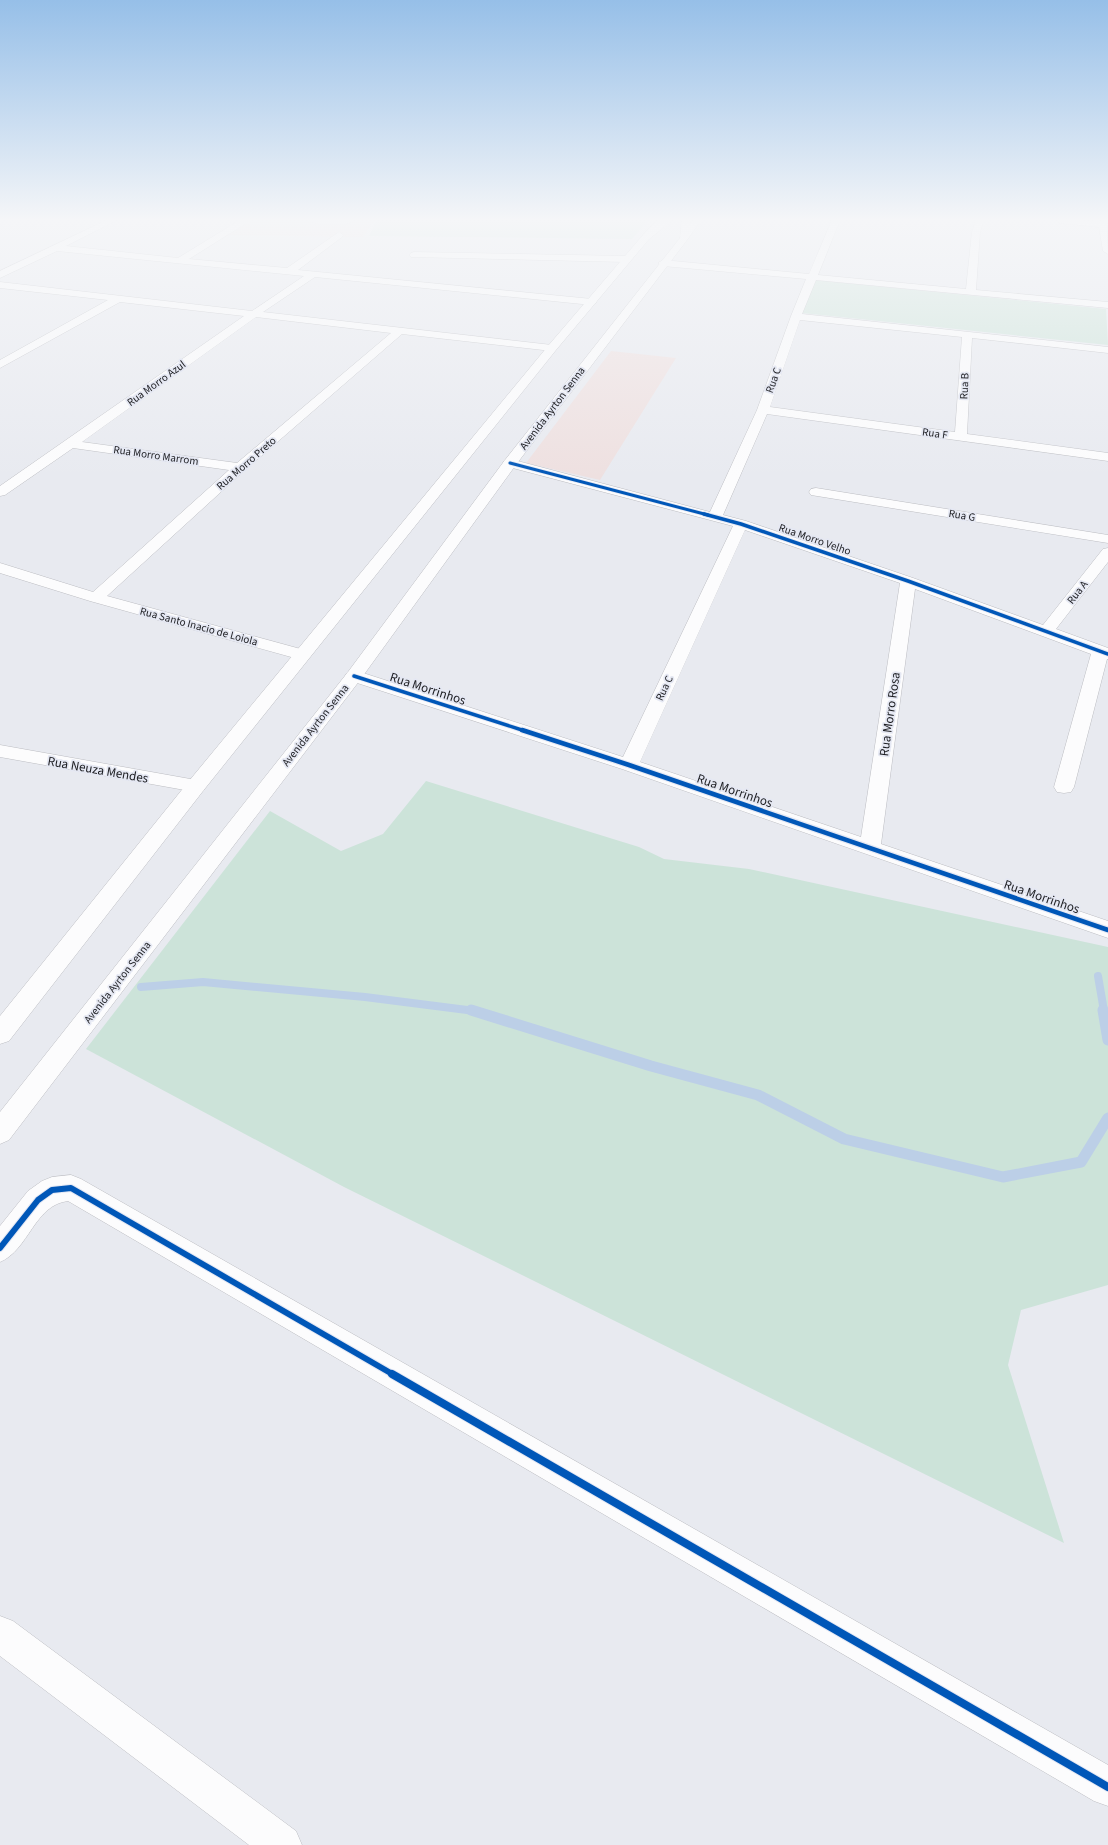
<svg xmlns="http://www.w3.org/2000/svg" width="1108" height="1845" viewBox="0 0 1108 1845" font-family="'Source Sans 3',sans-serif">
  <rect width="100%" height="100%" fill="#e8eaf0"/>
  <path fill="#eee0e0" d="M253 220H375L363 237 228 235Z
    M611 351 676 358 600 480 526 463Z"/>
  <path fill="#cce3d9" d="M377 220H648L632 239 369 236Z
    M816 280 1106 309 1108 345 802 313Z
    M426 781 639 847 664 859 749 869 1108 947V1285L1021 1310 1008 1365 1064 1543 344 1187 86 1049 270 811 341 851 383 834Z"/>
  <g fill="none" stroke-linecap="round" stroke-linejoin="round">
    <path stroke="#bccfe7" stroke-width="8" d="M1098 976 1104 1011
      M141 987 203 982 365 997 475 1011"/>
    <path stroke="#bccfe7" stroke-width="11" d="M471 1010 651 1066 758 1095 844 1139 1003 1177 1081 1162 1108 1118
      M1103 1010 1108 1040"/>
    <g stroke="#bcbdc2" stroke-width="1">
      <path id="minor" d="M107 220H117L66 246 178 258 240 220H249L248 222 189 259 287 268 339 232 343 235 342 237 298 270 592 299 597 302 592 305 315 277 263 312 552 345 557 348 552 351 402 334 245 470 107 596 308 651 310 655 308 659 302 660 90 601 0 573V563L93 592 229 470 73 448 5 495 0 496V486L244 316 120 302 0 368V360L108 300 0 288V282L252 311 304 276 57 251 0 278V271ZM256 317 391 333 237 463 82 442Z
        M309 220H355C349 226 315 226 309 220Z
        M657 220H665L649 239H643V235Z
        M693 220H701L687 240H681L680 238Z
        M832 220H840L818 275 966 289 972 232 976 220H984L980 232 976 290 1108 302V308L816 280 802 314 1108 347V353L972 338 967 434 1108 453V461L767 414 723 515 746 521 913 578 1043 625 1103 549 1108 548V562L1056 629 1108 648V659H1107L1074 787 1071 792 1064 793 1057 792 1054 787 1091 654 915 589 881 844 1108 921V938L622 769 348 680 345 676 348 672 354 671 360 672 623 757 733 526 505 466 503 463 505 460 510 459 710 512 757 410 791 316 806 279 663 266 658 263 663 260 809 274ZM800 320 962 337 955 432 770 407ZM745 530 900 583 861 837 640 762Z
        M1056 220H1078L1100 222 1101 220H1107L1108 254 1103 251 1099 227 1060 223Z
        M414 252 626 256 631 259 626 262 411 257 409 255 411 253Z
        M816 488 1108 535V543L811 495 809 492 811 489Z
        M0 745 196 780 203 781 206 786 203 791 196 792 0 757Z
        M71 1175 81 1179 1108 1765V1806L1094 1801 68 1201C34 1205 29 1250 0 1262V1226L28 1191 42 1181 52 1177Z
        M0 1616 13 1621 296 1831 302 1845H249L0 1656Z"/>
    </g>
    <g stroke="#bcbdc2" stroke-width="1">
      <path id="major" d="M664 220H673L649 239 556 350 203 791 9 1041 0 1044V1016L189 781 548 346 643 235Z
        M682 220H690L687 240 515 466 360 680 9 1140 0 1144V1112L348 672 505 460 680 238Z"/>
    </g>
    <use href="#minor" fill="#fcfcfd" fill-rule="evenodd"/>
    <use href="#major" fill="#fcfcfd" fill-rule="evenodd"/>
    <g stroke="#e5e8f3" stroke-width="4.5">
      <path id="cycleway-far4" d="M510 463 708 515"/>
    </g>
    <g stroke="#e5e8f3" stroke-width="5.5">
      <path id="cycleway-far3" d="M704 514 741 524 908 581 1108 654
        M354 676 525 731"/>
    </g>
    <g stroke="#e5e8f3" stroke-width="7">
      <path id="cycleway-far2" d="M522 730 629 765 1108 930"/>
    </g>
    <g stroke="#e5e8f3" stroke-width="8">
      <path id="cycleway-far1" d="M0 1248 38 1200 52 1190 71 1188 394 1375"/>
    </g>
    <g stroke="#e5e8f3" stroke-width="10">
      <path id="cycleway" d="M392 1374 1108 1787"/>
    </g>
    <use href="#cycleway-far4" stroke="#0057b8" stroke-width="3"/>
    <use href="#cycleway-far3" stroke="#0057b8" stroke-width="3.5"/>
    <use href="#cycleway-far2" stroke="#0057b8" stroke-width="4.5"/>
    <use href="#cycleway-far1" stroke="#0057b8" stroke-width="6"/>
    <use href="#cycleway" stroke="#0057b8" stroke-width="8"/>
  </g>
  <linearGradient id="sky" x2="0" y2="1"><stop stop-color="#96bfe8"/><stop offset="0.46" stop-color="#f5f6f8"/><stop offset="1" stop-color="#f5f6f8" stop-opacity="0"/></linearGradient>
  <rect width="1108" height="478" fill="url(#sky)"/>
  <g text-anchor="middle" stroke-width="3.5" stroke-linejoin="round" paint-order="stroke">
    <g font-size="11" fill="#1b1c20" stroke="#e5e8f3">
      <text transform="translate(773 380) rotate(-70)" y="4">Rua C</text>
      <text transform="translate(156 383) rotate(-36)" y="4">Rua Morro Azul</text>
      <text transform="translate(964 386) rotate(-87)" y="4">Rua B</text>
      <text transform="translate(552 408) rotate(-53)" y="4">Avenida Ayrton Senna</text>
      <text transform="translate(935 433) rotate(8)" y="4">Rua F</text>
      <text transform="translate(156 455) rotate(8)" y="4">Rua Morro Marrom</text>
      <text transform="translate(246 463) rotate(-41)" y="4">Rua Morro Preto</text>
      <text transform="translate(962 515) rotate(9)" y="4">Rua G</text>
      <text transform="translate(815 539) rotate(19)" y="4">Rua Morro Velho</text>
      <text transform="translate(1077 592) rotate(-52)" y="4">Rua A</text>
      <text transform="translate(199 626) rotate(15)" y="4">Rua Santo Inacio de Loiola</text>
      <text transform="translate(664 688) rotate(-65)" y="4">Rua C</text>
      <text transform="translate(315 725) rotate(-52)" y="4">Avenida Ayrton Senna</text>
      <text transform="translate(117 982) rotate(-52)" y="4">Avenida Ayrton Senna</text>
    </g>
    <g font-size="13" fill="#1b1c20" stroke="#e5e8f3">
      <text transform="translate(428 688) rotate(18)" y="5">Rua Morrinhos</text>
      <text transform="translate(889 714) rotate(-82)" y="5">Rua Morro Rosa</text>
      <text transform="translate(98 769) rotate(10)" y="5">Rua Neuza Mendes</text>
      <text transform="translate(735 790) rotate(19)" y="5">Rua Morrinhos</text>
      <text transform="translate(1042 896) rotate(19)" y="5">Rua Morrinhos</text>
    </g>
  </g>
</svg>
